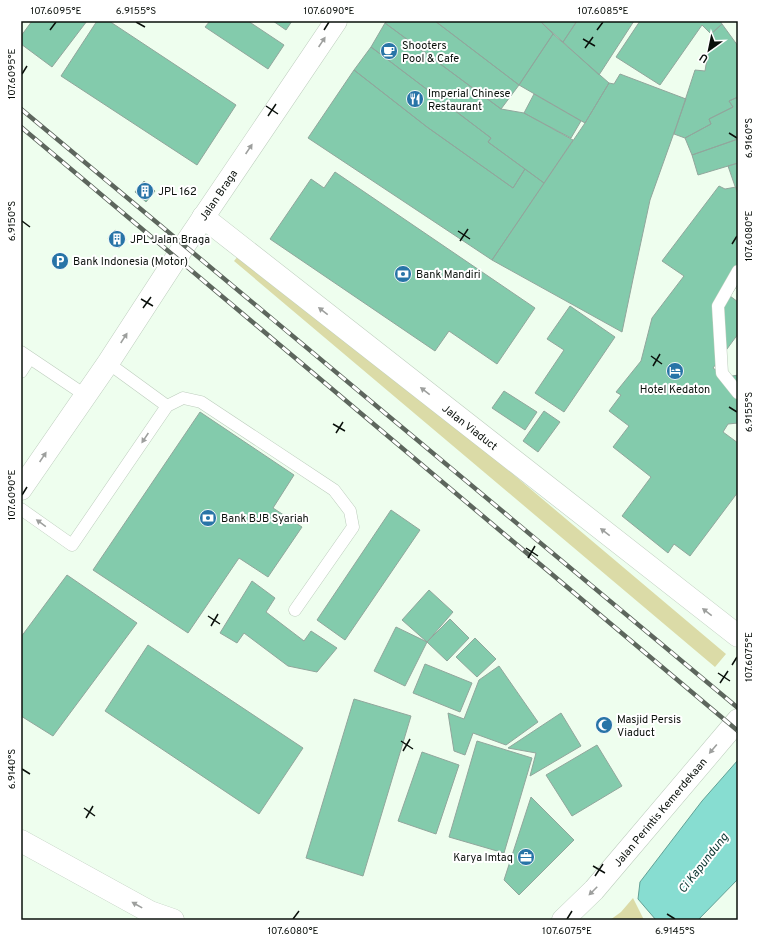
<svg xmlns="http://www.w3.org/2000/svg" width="759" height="941" viewBox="0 0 759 941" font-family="Overpass,sans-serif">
  <rect width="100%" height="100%" fill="#eefeee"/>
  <path fill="#dbdba7" d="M245 248 726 654 715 667 234 261Z
    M633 898 644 920H610L621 912Z"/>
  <path fill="#87ddd1" stroke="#62a096" d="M738 760V879L698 920H656L638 899 640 882 702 801Z"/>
  <path fill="#83cbac" stroke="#91a69c" d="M32 21H87L52 67 21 44V36Z
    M97 21H109L236 105 197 165 61 76Z
    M210 21H248L284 45 268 69 205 27Z
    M273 21H292L286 30Z
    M387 21H435L519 85 501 109 385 23Z
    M435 21H540L553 34 519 85Z
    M540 21H577L563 42Z
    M577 21H634L599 75 563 42Z
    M640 21H720L722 24 711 34 702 25 660 85 616 57Z
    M385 23 501 109 524 113 573 140 544 183 488 142 491 138 371 47Z
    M722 24 738 46V97L729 101 733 107 709 119 711 124 685 138 674 134 695 70 705 71 711 34Z
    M553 34 609 83 585 123 519 85Z
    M371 47 491 138 488 142 525 169 513 188 427 127 354 70Z
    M354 70 427 127 513 188 525 169 544 183 492 260 308 138Z
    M620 74 686 99 650 200 633 279 622 332 492 260 585 123 609 83 614 84Z
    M534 94 581 121 571 138 524 113Z
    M738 97V139L692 155 685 138 711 124 709 119 733 107 729 101Z
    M738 139V163L698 175 692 155Z
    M738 163V192H737L728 166Z
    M335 172 535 308 497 364 449 331 435 351 270 239 311 179 324 188Z
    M144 181 155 191 146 202 135 192Z
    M719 186 725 189 736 187 738 192V284L730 296 738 302V334L713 368 720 373 721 378 738 375V423L728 424 723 432 738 443V492L690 556 674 544 668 553 622 516 651 477 613 447 629 426 609 411 621 395 616 392 641 361 652 318 684 276 662 261Z
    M115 230 126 239 119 248 108 239Z
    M570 306 615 337 564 412 535 393 564 350 547 339Z
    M504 391 537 412 525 430 492 408Z
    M544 411 560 422 538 452 523 441Z
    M200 412 294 475 273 508 302 527 268 577 239 558 188 633 93 570Z
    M391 510 420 530 345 640 317 620Z
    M67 575 137 623 53 736 21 716V637Z
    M252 581 275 598 266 612 304 641 311 631 337 648 317 672 288 666 244 633 237 643 220 633Z
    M429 590 453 612 427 642 402 620Z
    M450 619 469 638 447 661 427 642Z
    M396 627 427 642 405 686 374 671Z
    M475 638 496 659 477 677 456 657Z
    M148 645 303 748 259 814 105 711Z
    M425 664 472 683 460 712 413 693Z
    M499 666 538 722 506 745 473 733 465 755 454 751 448 713 464 719 479 680Z
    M354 699 411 716 363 876 306 858Z
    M561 713 581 746 530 776 536 753 508 748Z
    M477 741 532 758 504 853 449 837Z
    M597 745 622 786 572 816 546 775Z
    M422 752 459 765 436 834 398 821Z
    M531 797 574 840 519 895 504 880Z"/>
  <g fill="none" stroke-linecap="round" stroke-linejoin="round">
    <g stroke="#bdcdbd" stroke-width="13">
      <path id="service" d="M738 271 718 306 722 373 738 393
        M21 352 85 395
        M108 363 167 406
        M21 372 30 358
        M21 509 72 545 167 406 183 398 201 402 334 490 350 511 353 527 295 610"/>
    </g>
    <g stroke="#bdcdbd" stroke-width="23">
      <path id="minor" d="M203 217 738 636"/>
    </g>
    <g stroke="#bdcdbd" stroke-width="23">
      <path id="primary" d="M21 489 108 363 184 246 336 21
        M21 841 150 912 173 920
        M563 920 594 890 738 720"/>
    </g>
    <use href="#service" stroke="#fff" stroke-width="12"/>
    <use href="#minor" stroke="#fff" stroke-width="22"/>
    <use href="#primary" stroke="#fff" stroke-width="22"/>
    <g stroke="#5d665d" stroke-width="4.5">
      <path id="rail" d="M21 109 738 708
        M21 127 738 731"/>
    </g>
    <use href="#rail" stroke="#fff" stroke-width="3" stroke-dasharray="9" stroke-linecap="butt"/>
  </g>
  <defs><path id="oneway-solid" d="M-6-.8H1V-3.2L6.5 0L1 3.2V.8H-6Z"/></defs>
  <g fill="#9d9f9d">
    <use href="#oneway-solid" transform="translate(322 42) rotate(-56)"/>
    <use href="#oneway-solid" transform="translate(249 149) rotate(-56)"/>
    <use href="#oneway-solid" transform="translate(323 311) rotate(-142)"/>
    <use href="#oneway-solid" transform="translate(124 338) rotate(-57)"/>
    <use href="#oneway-solid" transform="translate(425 391) rotate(-142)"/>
    <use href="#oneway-solid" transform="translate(145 438) rotate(124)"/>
    <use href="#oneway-solid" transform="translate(43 457) rotate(-56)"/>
    <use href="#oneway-solid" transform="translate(41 523) rotate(-144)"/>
    <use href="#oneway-solid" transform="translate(605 532) rotate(-142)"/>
    <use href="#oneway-solid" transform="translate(707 612) rotate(-142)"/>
    <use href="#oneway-solid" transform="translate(713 749) rotate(130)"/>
    <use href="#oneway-solid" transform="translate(593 891) rotate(135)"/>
    <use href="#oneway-solid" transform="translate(137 905) rotate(-151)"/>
  </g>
  <path fill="none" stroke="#0a100b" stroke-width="1.5" d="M136 22 145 27M50 30 56 22M324 30 329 22M597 30 603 22M583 39 595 46M585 48 593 37M22 74 27 66M266 106 278 114M268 116 276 104M729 133 737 138M22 221 30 227M458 231 470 239M460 241 468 229M732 244 737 236M141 299 153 306M143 308 151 297M651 356 662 364M653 366 660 354M729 407 737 412M333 424 345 431M336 433 343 422M22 495 27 487M526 548 538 556M528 558 535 546M208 616 220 624M211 626 218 614M732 665 737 657M718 673 730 681M720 683 728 671M401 741 413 749M403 751 410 739M22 769 30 774M84 808 95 816M86 818 93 806M593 866 605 873M595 876 603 864M667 914 675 919M293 919 299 911M567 919 572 911"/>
  <defs>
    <g id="cafe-disc" transform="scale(0.9)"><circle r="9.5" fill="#2874a7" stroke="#fff"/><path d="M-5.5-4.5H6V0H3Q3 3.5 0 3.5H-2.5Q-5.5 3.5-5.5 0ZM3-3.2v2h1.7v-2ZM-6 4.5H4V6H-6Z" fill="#fff"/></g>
    <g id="restaurant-disc" transform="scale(0.9)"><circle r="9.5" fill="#2874a7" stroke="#fff"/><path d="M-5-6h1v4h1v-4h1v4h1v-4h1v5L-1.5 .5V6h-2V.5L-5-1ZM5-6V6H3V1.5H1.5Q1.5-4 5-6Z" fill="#fff"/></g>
    <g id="building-disc" transform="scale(0.9)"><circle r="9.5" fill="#2874a7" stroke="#fff"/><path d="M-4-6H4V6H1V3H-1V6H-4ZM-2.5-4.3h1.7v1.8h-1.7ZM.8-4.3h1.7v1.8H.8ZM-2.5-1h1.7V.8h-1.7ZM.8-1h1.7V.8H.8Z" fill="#fff"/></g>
    <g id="parking-disc" transform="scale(0.9)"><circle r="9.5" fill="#2874a7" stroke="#fff"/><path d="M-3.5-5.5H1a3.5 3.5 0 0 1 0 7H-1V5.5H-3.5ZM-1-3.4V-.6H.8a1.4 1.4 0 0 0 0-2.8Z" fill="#fff"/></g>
    <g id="bank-disc" transform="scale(0.9)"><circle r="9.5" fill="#2874a7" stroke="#fff"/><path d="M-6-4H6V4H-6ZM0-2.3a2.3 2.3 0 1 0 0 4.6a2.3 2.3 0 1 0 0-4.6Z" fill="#fff"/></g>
    <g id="hotel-disc" transform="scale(0.9)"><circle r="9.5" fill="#2874a7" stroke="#fff"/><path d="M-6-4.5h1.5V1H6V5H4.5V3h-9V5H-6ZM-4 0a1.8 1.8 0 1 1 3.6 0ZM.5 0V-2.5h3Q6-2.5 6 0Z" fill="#fff"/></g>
    <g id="mosque-disc" transform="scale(0.9)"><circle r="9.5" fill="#2874a7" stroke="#fff"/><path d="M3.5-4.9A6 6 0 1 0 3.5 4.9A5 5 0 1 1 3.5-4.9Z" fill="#fff"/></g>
    <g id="office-disc" transform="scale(0.9)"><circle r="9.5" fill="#2874a7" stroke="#fff"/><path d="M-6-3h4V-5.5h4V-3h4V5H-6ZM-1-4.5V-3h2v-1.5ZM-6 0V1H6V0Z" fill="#fff"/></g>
  </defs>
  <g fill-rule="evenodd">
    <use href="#cafe-disc" x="389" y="51"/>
    <use href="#restaurant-disc" x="415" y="99"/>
    <use href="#building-disc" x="145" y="191"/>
    <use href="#building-disc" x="117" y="239"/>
    <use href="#parking-disc" x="60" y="261"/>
    <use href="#bank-disc" x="403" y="274"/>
    <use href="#hotel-disc" x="675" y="371"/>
    <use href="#bank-disc" x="208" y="518"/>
    <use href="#mosque-disc" x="604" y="725"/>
    <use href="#office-disc" x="526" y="857"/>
  </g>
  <g text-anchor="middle" stroke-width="4" stroke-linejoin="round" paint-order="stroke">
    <g font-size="11" fill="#0a100b" stroke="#fff" text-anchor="start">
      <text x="402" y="49">Shooters<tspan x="402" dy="13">Pool &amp; Cafe</tspan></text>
      <text x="428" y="97">Imperial Chinese<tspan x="428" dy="13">Restaurant</tspan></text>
      <text x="158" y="195">JPL 162</text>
      <text x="130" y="243">JPL Jalan Braga</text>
      <text x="73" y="265">Bank Indonesia (Motor)</text>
      <text x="416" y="278">Bank Mandiri</text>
      <text x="675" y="393" text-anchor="middle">Hotel Kedaton</text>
      <text x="221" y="522">Bank BJB Syariah</text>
      <text x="617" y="723">Masjid Persis<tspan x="617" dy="13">Viaduct</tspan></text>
      <text x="513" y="861" text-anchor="end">Karya Imtaq</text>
    </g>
    <g font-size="11" fill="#0a100b" stroke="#fff">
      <text transform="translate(218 195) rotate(-56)" y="4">Jalan Braga</text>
      <text transform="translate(470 427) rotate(38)" y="4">Jalan Viaduct</text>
      <text transform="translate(660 812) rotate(-50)" y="4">Jalan Perintis Kemerdekaan</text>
    </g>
    <g font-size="12" font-style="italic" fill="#09342f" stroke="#fff">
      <text transform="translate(703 863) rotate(-52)" y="4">Ci Kapundung</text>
    </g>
  </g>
  <rect width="759" height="941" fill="none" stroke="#ffffff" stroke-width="44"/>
  <g transform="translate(709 50) rotate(213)" stroke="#ffffff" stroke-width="3" paint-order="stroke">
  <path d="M0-3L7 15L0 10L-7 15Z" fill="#0a100b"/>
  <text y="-6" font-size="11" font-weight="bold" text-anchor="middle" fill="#0a100b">U</text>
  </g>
  <rect x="22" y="22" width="715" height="897" fill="none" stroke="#0a100b" stroke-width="1.5"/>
  <g font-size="10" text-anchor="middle" fill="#0a100b">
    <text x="56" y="14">107.6095°E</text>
    <text x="136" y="14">6.9155°S</text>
    <text x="329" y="14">107.6090°E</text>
    <text x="603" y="14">107.6085°E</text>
    <text transform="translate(11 74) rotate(-90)" y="4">107.6095°E</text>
    <text transform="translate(748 138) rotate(-90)" y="4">6.9160°S</text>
    <text transform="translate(11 221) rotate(-90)" y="4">6.9150°S</text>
    <text transform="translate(748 236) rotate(-90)" y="4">107.6080°E</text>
    <text transform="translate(748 412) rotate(-90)" y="4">6.9155°S</text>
    <text transform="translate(11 495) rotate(-90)" y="4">107.6090°E</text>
    <text transform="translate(748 657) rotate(-90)" y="4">107.6075°E</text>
    <text transform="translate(11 769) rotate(-90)" y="4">6.9140°S</text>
    <text x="293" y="934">107.6080°E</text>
    <text x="567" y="934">107.6075°E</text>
    <text x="675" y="934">6.9145°S</text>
  </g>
</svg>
